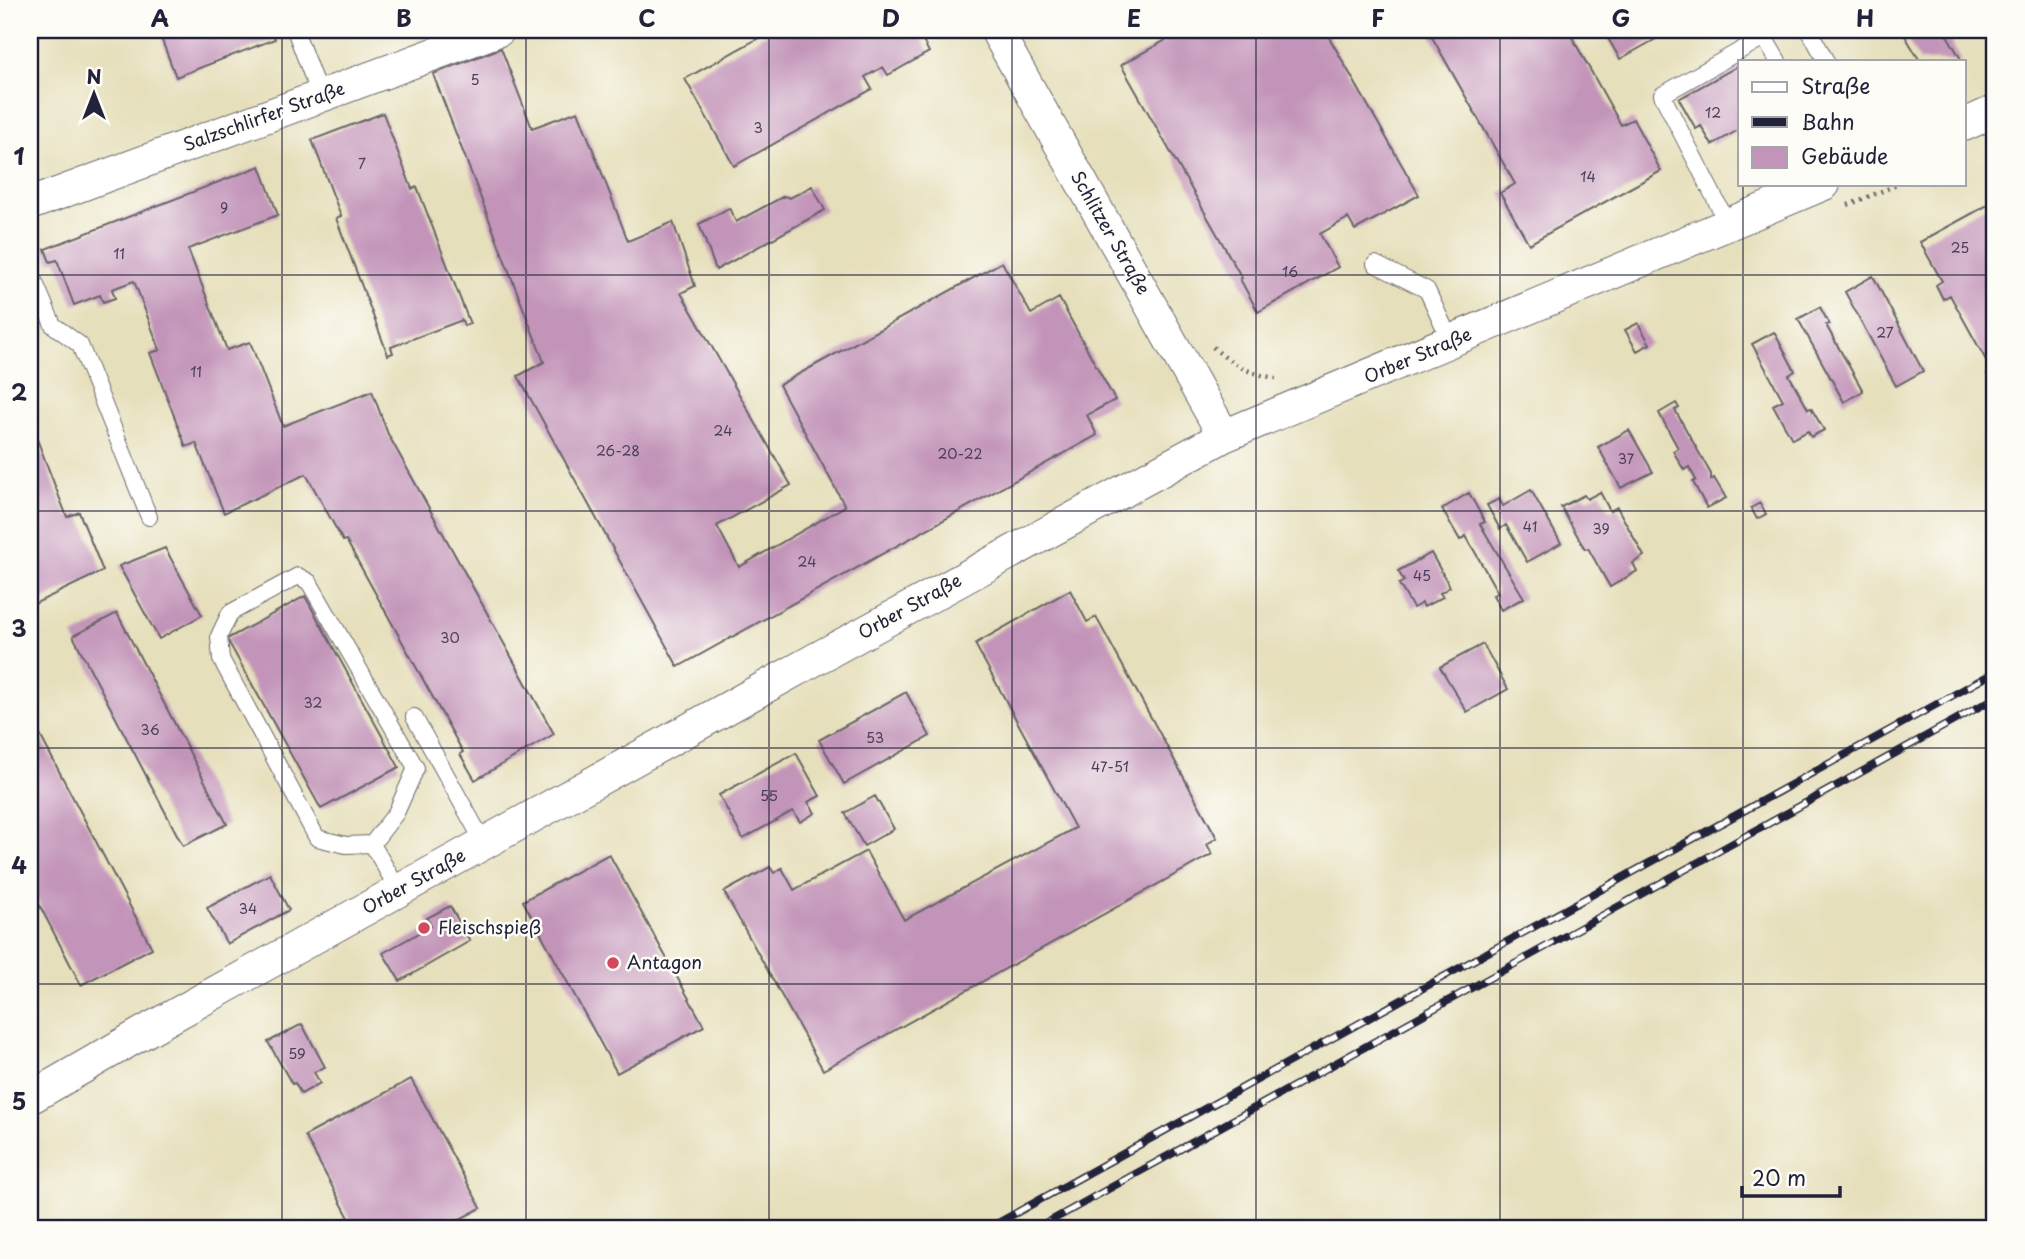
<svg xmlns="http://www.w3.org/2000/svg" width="2025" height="1259" viewBox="0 0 2025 1259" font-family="'Playpen Sans',sans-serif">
  <rect width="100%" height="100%" fill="#fdfcf7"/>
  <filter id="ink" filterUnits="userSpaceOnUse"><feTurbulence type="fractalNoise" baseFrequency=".0143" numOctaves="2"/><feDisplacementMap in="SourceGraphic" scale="14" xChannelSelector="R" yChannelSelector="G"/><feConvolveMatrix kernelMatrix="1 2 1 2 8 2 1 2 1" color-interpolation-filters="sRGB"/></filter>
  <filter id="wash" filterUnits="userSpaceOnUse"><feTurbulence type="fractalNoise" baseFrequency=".00686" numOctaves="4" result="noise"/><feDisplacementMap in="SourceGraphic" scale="28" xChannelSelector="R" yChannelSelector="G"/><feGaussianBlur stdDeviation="1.57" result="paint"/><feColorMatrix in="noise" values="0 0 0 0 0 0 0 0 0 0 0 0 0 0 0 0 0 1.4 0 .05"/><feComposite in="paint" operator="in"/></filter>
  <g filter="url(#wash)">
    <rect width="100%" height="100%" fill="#e6dfbb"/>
    <g id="blocks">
      <path fill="#c394b9" d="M158 30H272L275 39 176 77Z
        M773 30H917L929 52 888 75 883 67 865 77 872 89 734 166 685 79Z
        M1184 30H1325L1419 195 1355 230 1348 218 1320 234 1338 267 1258 312 1240 279 1242 278 1121 65Z
        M1428 30H1568L1621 125 1633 119 1661 171 1529 244 1500 193 1515 184Z
        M1603 30H1672L1620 59Z
        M1917 30H1944L1962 61H1920L1905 36Z
        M501 48 532 128 578 111 628 241 673 222 695 286 681 293 791 485 717 526 739 567 845 506 779 385 1002 262 1031 314 1059 298 1115 400 1087 415 1097 435 678 667 518 376 544 362 433 74Z
        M1740 65V129L1712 145 1701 126 1696 129 1679 99Z
        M383 113 412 189 417 187 470 324 464 326 462 320 391 347 393 353 388 355 336 218 341 216 312 140Z
        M260 166 278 215 188 249 227 350 250 342 283 426 372 391 388 434 554 734 475 780 460 754 463 752 346 540 343 541 306 474 224 513 196 443 186 447 150 353 160 350 134 281 112 289 115 298 103 302 100 295 74 305 57 260 50 262 45 249Z
        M812 186 825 210 716 270 699 224 729 208 736 222 784 196 790 198Z
        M1995 201V388L1987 374 1992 371 1950 295 1943 299 1936 285 1942 281 1920 242Z
        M1873 276 1923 371 1896 386 1845 292Z
        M1820 307 1829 324 1826 325 1863 391 1844 402 1798 319Z
        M1638 323 1650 344 1637 351 1625 330Z
        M1774 332 1795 371 1789 375 1808 409 1811 408 1824 430 1811 437 1808 431 1792 439 1773 405 1783 400 1752 344Z
        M1676 403 1679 408 1675 410 1711 474V480L1714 478 1726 498 1707 508 1693 482 1696 480 1689 467 1684 470 1673 451 1678 448 1659 413Z
        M30 421 67 517 79 512 103 571 30 606Z
        M1629 430 1653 472 1621 488 1598 447Z
        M1531 490 1561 543 1527 562 1506 525 1500 529 1487 505 1499 499 1503 506Z
        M1600 492 1610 511 1617 507 1644 556 1633 563 1637 571 1610 587 1588 548 1585 549 1561 507 1584 495 1587 499Z
        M1469 493 1485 522 1480 524 1524 598 1501 610 1493 595 1498 593 1466 536 1460 540 1442 509Z
        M1760 503 1766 514 1757 519 1751 508Z
        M165 548 202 615 159 639 119 566Z
        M1431 553 1450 587 1440 593 1443 597 1424 607 1422 603 1413 608 1399 584 1404 581 1398 571Z
        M1070 590 1087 622 1096 617 1217 838 1207 844 1212 854 823 1070 724 892 770 867 774 873 782 868 794 890 866 851 904 920 1075 828 975 644Z
        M305 596 399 767 321 809 227 639Z
        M117 613 227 824 183 846 73 636Z
        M1483 644 1508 689 1467 712 1440 667Z
        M906 692 930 736 844 784 819 740Z
        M30 716 152 948 81 985 30 887Z
        M796 753 820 796 808 802 815 813 800 822 793 811 743 839 719 795Z
        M875 796 894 829 864 846 845 813Z
        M609 854 704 1026 617 1073 523 901Z
        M270 874 289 910 227 944 207 908Z
        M450 906 470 941 400 981 383 953 431 926 427 918Z
        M302 1024 325 1067 314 1072 320 1083 301 1094 295 1083 292 1084 268 1042Z
        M411 1079 481 1208 441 1229H355L305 1136Z"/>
    </g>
  </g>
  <g filter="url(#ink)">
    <use href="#blocks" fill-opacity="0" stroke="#676468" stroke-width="2"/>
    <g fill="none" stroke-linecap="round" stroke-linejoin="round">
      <g stroke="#676468" stroke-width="18">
        <path id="lane" d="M295 30 320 96
          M1809 30 1826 61
          M1728 224 1662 95 1764 37 1778 61
          M1375 264 1427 290 1451 342
          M30 271 53 325 80 345 149 517
          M414 717 484 843
          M372 844 346 845 317 838 221 659 219 636 230 613 298 576 309 582 416 768 396 813 372 844 399 891"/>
      </g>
      <g stroke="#676468" stroke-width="34">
        <path id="street" d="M996 30 1224 436
          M1964 125 1995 111
          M30 204 499 30
          M30 1098 153 1027 814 660 1224 436 1824 184"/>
      </g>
      <path stroke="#676468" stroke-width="4.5" stroke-dasharray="2 5" stroke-linecap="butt" d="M1848 205 1899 184
        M1213 347C1232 365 1250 374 1276 378"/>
      <use href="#lane" stroke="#fff" stroke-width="16"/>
      <use href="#street" stroke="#fff" stroke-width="32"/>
      <g stroke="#22223b" stroke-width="8">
        <path id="rail" d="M987 1229 1995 672
          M1036 1229 1995 698"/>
      </g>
      <use href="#rail" stroke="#fdfcf7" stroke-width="5" stroke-dasharray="16" stroke-linecap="butt"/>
    </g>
  </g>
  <path fill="none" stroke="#22223b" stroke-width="2" stroke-opacity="0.55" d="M282 30V1229M526 30V1229M769 30V1229M1012 30V1229M1256 30V1229M1500 30V1229M1743 30V61M1743 184V1229M30 275H1995M30 511H1995M30 748H1995M30 984H1995"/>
  <g fill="#d1495b" stroke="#fdfcf7" stroke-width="2.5">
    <circle cx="424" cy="928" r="7"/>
    <circle cx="613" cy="963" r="7"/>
  </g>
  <g text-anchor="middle" stroke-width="5" stroke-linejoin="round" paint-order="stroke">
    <g font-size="14" fill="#4a3e5a">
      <text x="475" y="85">5</text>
      <text x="1713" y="118">12</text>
      <text x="758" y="133">3</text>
      <text x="362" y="169">7</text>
      <text x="1588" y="182">14</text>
      <text x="224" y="213">9</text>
      <text x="1960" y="253">25</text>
      <text x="119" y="259">11</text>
      <text x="1290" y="277">16</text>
      <text x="1885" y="338">27</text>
      <text x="196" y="377">11</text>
      <text x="723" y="436">24</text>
      <text x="618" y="456">26-28</text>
      <text x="960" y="459">20-22</text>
      <text x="1626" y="464">37</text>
      <text x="1530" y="532">41</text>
      <text x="1601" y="534">39</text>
      <text x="807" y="567">24</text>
      <text x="1422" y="581">45</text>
      <text x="450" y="643">30</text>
      <text x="313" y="708">32</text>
      <text x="150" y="735">36</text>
      <text x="875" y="743">53</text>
      <text x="1110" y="772">47-51</text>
      <text x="769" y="801">55</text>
      <text x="248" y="914">34</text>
      <text x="297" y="1059">59</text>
    </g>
    <g font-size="18" fill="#22223b" stroke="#fdfcf7">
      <text transform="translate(264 117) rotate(-20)" y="6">Salzschlirfer Straße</text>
      <text transform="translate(1110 233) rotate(60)" y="6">Schlitzer Straße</text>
      <text transform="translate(1418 356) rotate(-23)" y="6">Orber Straße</text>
      <text transform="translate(910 607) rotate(-29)" y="6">Orber Straße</text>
      <text transform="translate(414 882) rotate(-29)" y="6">Orber Straße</text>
    </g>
    <g font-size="18" fill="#22223b" stroke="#fdfcf7" text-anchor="start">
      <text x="438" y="934">Fleischspieß</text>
      <text x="627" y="969">Antagon</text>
    </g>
  </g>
  <rect width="2025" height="1259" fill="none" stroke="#fdfcf7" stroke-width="77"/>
  <rect x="1738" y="60" width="228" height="126" fill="#fdfcf7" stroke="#a5a5ac" stroke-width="2"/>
  <rect x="1752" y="82" width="35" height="10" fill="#ffffff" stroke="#a5a5ac" stroke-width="2"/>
  <text x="1801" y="94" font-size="21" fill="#22223b">Straße</text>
  <rect x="1752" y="117" width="35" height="10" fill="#22223b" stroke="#a5a5ac" stroke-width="2"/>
  <text x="1801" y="130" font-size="21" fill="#22223b">Bahn</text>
  <rect x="1752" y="147" width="35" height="21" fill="#c394b9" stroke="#a5a5ac" stroke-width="2"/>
  <text x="1801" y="164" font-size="21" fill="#22223b">Gebäude</text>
  <g transform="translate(94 94)" stroke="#fdfcf7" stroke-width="5" paint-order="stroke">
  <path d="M0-5L12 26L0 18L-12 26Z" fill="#22223b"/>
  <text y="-10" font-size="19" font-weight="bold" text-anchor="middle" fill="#22223b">N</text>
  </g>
  <path d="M1742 1186v10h98v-10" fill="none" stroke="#22223b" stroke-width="3.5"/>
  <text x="1752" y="1186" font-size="21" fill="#22223b" stroke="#fdfcf7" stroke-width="5" paint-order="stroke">20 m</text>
  <rect x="38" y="38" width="1948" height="1182" fill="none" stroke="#22223b" stroke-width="2.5"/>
  <g font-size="23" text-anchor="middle" font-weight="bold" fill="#22223b">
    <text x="160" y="27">A</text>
    <text x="404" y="27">B</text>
    <text x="647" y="27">C</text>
    <text x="891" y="27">D</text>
    <text x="1134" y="27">E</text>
    <text x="1378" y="27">F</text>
    <text x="1621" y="27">G</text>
    <text x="1865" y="27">H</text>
    <text x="19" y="165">1</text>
    <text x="19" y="401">2</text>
    <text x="19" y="637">3</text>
    <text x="19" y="874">4</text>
    <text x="19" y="1110">5</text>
  </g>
</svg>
